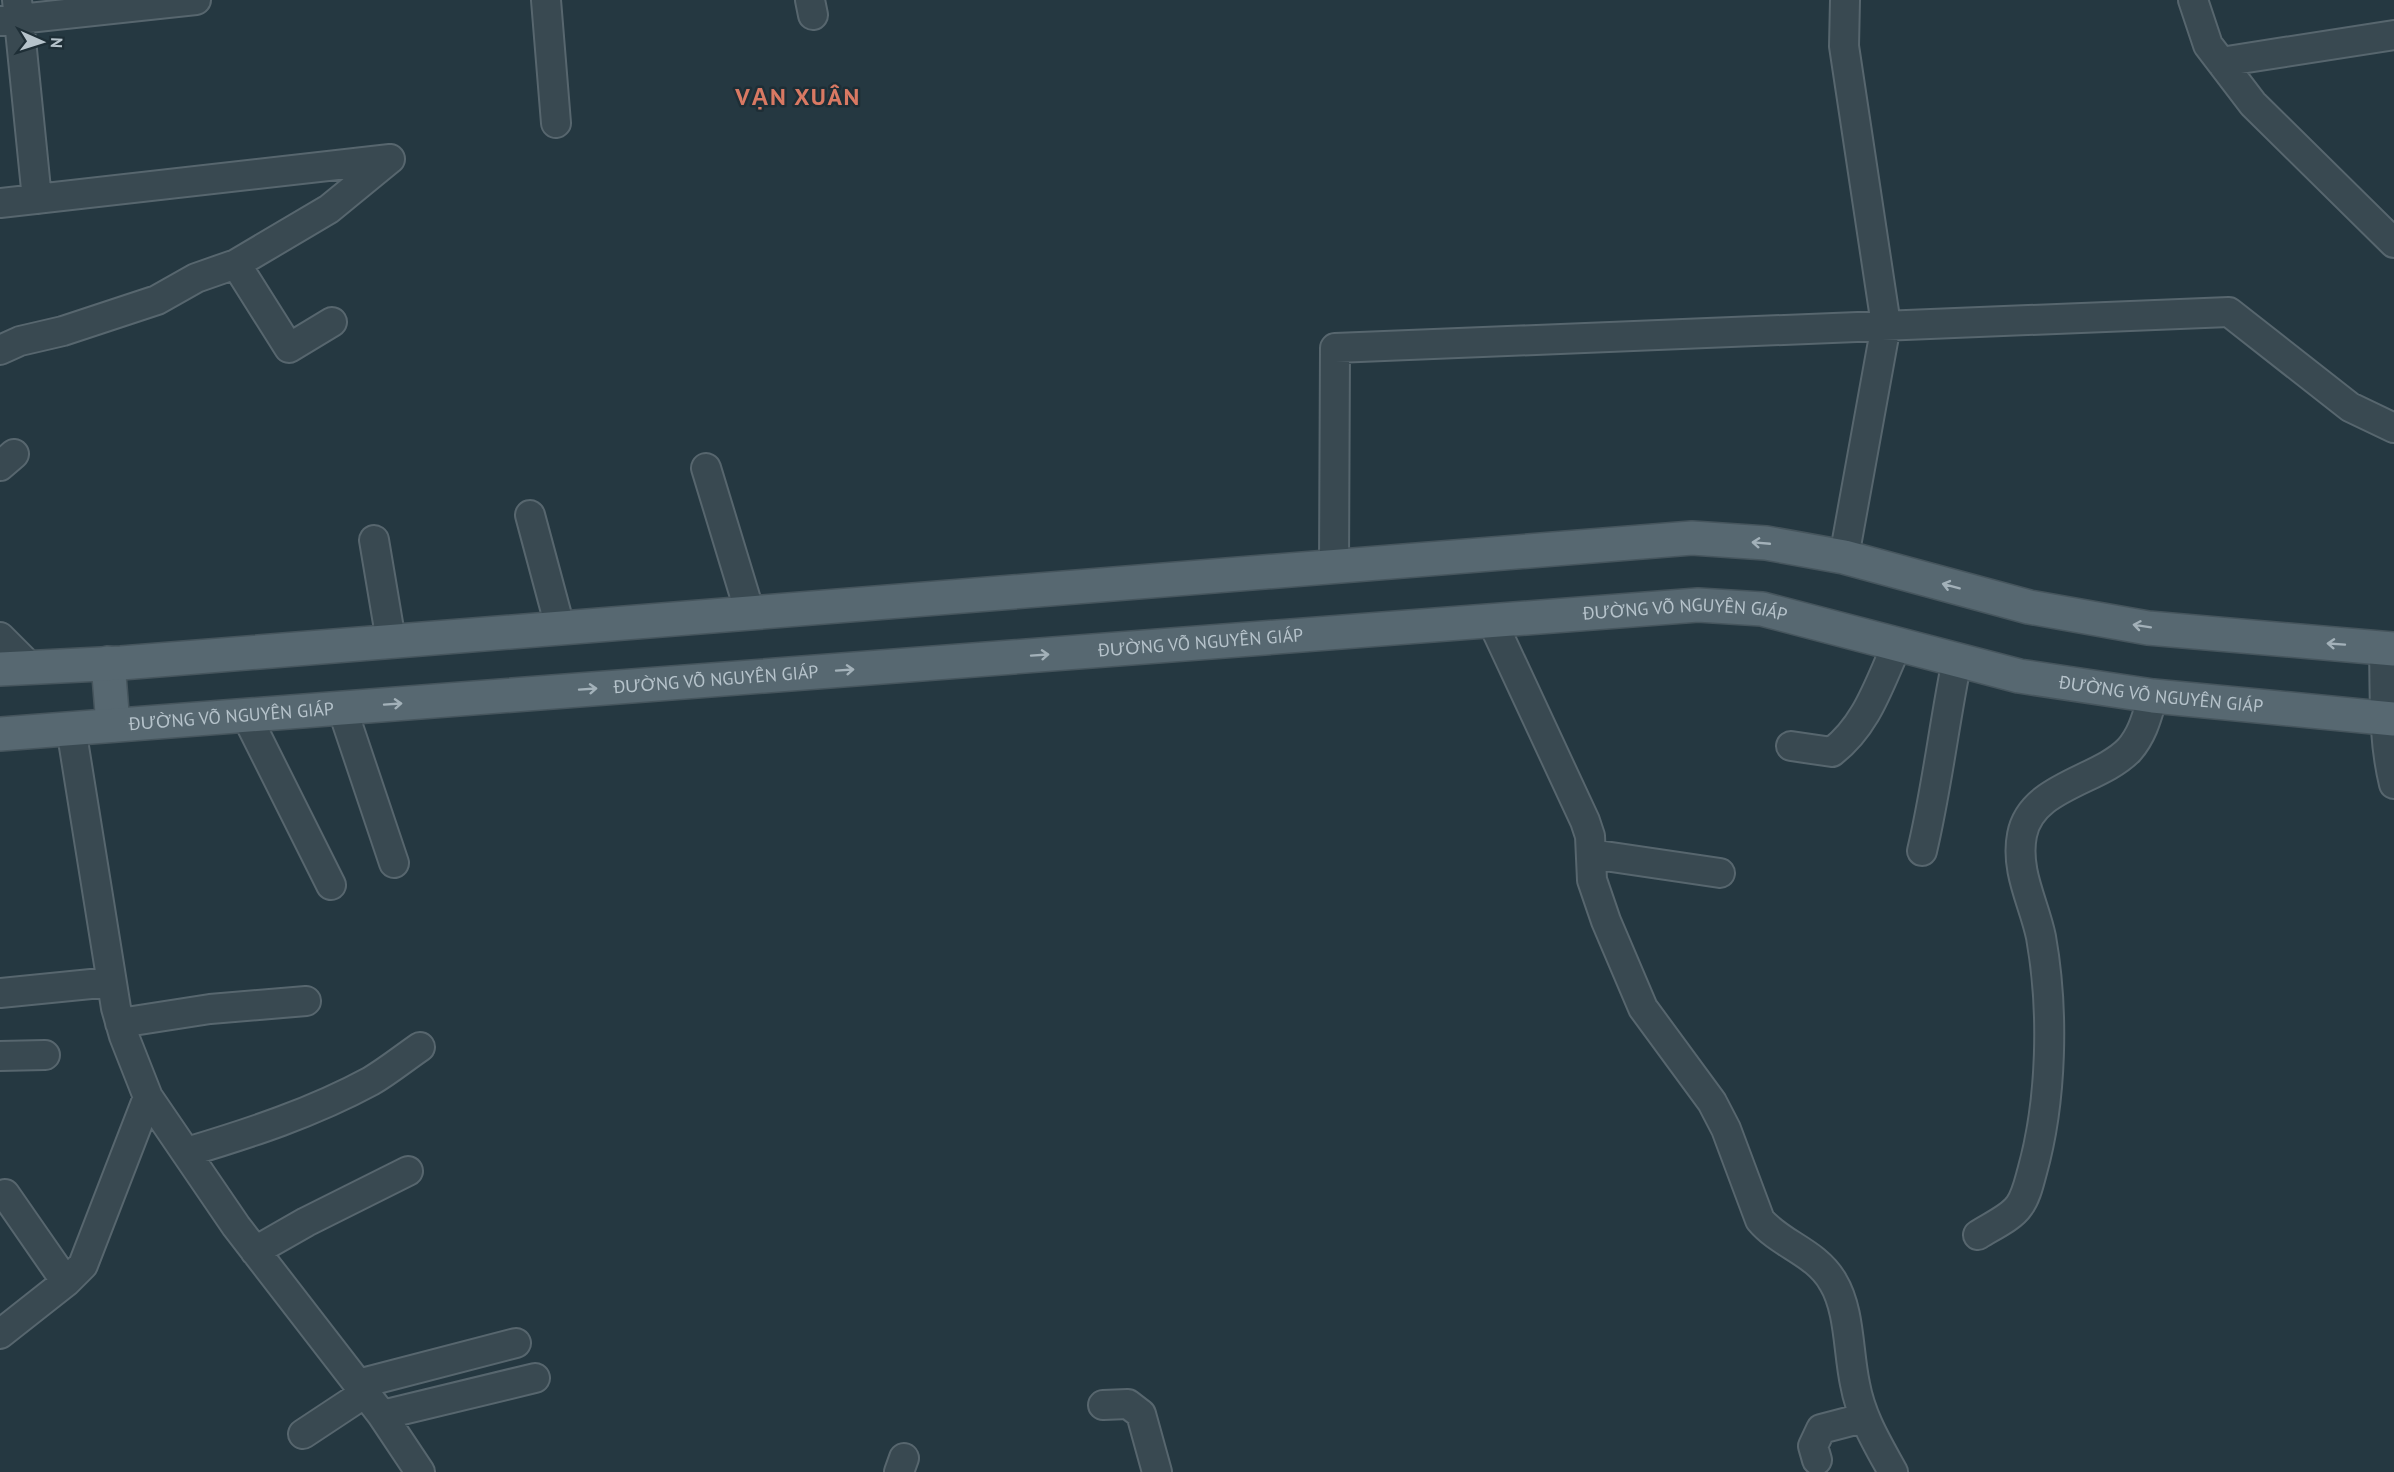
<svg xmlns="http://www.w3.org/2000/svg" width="2394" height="1472" viewBox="0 0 2394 1472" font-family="'PT Sans',sans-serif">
  <rect width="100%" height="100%" fill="#253841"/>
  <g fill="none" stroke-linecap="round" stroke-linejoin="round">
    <g stroke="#57666e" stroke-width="32">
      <path id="minor" d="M17 0 37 199
        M546 0 556 123
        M810 0 813 15
        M2193 0 2208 45 2253 104 2394 243
        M0 21 196 0
        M2221 62 2394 35
        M0 203 390 159
        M236 264 289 348 332 322
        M0 350 20 341 63 331 157 300 196 278 236 264 329 209 390 159
        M0 466 14 454
        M706 468 750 613
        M530 515 560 627
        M374 540 391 641
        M1844 557 1886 325 1844 46 1845 0
        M1334 566 1335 348 2229 312 2350 407 2394 428
        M1492 621 1585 821 1590 836 1592 880 1606 921 1643 1008 1712 1102 1726 1129 1760 1220C1781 1245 1816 1252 1833 1282 1850 1310 1848 1352 1855 1384 1861 1417 1877 1443 1893 1472
        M0 637 30 667
        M2384 648C2385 693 2383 740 2394 784
        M342 708 394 863
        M246 715 331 885
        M71 728 116 1008 124 1036 148 1097 236 1226 382 1415 420 1472
        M1791 746 1832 752C1867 725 1879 684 1897 645
        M1922 851C1937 788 1944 724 1957 660
        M1591 854 1720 873
        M0 993 111 982
        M120 1023 210 1009 306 1001
        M0 1056 45 1055
        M187 1152C250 1133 312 1113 371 1081 388 1071 404 1058 420 1047
        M5 1194 66 1282
        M1978 1235C1990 1227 2011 1218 2019 1206 2026 1197 2029 1183 2032 1172 2052 1101 2054 1010 2041 937 2034 903 2015 871 2022 835 2031 786 2099 781 2129 750 2143 734 2147 716 2153 696
        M255 1251 306 1222 408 1171
        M0 1334 66 1282 83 1265 148 1097
        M358 1384 516 1343
        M1103 1405 1128 1404 1141 1414 1157 1472
        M382 1415 535 1378
        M303 1434 365 1393
        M1817 1460 1813 1446 1821 1429 1863 1418
        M899 1472 904 1458"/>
    </g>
    <g stroke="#46555d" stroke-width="36">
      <g id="major">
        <path d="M108 663 113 725"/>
        <path d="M0 669 121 663 1692 538 1766 543 1844 557 2029 607 2148 628 2394 649"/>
        <path id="s1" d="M0 734 1698 605 1762 609 2019 676 2153 696 2394 719"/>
      </g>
    </g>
    <use href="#minor" stroke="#394951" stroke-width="28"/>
    <use href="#major" stroke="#576871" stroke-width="33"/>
  </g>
  <defs><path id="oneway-shaft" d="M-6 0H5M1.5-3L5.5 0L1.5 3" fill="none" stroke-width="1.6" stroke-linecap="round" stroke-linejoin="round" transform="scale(1.5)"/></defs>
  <g stroke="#a3b1b9">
    <use href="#oneway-shaft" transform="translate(1761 543) rotate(-175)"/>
    <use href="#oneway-shaft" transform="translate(1951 586) rotate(-165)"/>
    <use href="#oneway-shaft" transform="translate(2142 626) rotate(-171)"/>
    <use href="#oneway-shaft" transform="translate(2336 644) rotate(-176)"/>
    <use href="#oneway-shaft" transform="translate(1040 655) rotate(-4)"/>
    <use href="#oneway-shaft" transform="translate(845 670) rotate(-4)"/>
    <use href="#oneway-shaft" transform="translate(588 689) rotate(-4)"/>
    <use href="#oneway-shaft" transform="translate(393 704) rotate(-4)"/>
  </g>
  <g text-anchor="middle" stroke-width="5" stroke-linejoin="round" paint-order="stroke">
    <g font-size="18" fill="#b6c3cb" stroke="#1e2e36">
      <text dy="6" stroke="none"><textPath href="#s1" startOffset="1690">ĐƯỜNG VÕ NGUYÊN GIÁP</textPath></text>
      <text dy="6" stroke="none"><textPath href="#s1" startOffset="1204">ĐƯỜNG VÕ NGUYÊN GIÁP</textPath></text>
      <text dy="6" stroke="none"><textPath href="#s1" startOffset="718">ĐƯỜNG VÕ NGUYÊN GIÁP</textPath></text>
      <text dy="6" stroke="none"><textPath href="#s1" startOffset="2176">ĐƯỜNG VÕ NGUYÊN GIÁP</textPath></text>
      <text dy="6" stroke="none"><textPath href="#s1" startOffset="232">ĐƯỜNG VÕ NGUYÊN GIÁP</textPath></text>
    </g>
    <g font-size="24" font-weight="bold" letter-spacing="1.5" fill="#d97963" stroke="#1e2e36">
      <text x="798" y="105">VẠN XUÂN</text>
    </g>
  </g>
  <g transform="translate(42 42) rotate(93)" stroke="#1e2e36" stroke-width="4.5" paint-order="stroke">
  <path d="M0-4.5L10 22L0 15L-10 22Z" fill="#b6c3cb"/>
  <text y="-9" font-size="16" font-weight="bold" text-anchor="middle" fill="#b6c3cb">N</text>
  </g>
</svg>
